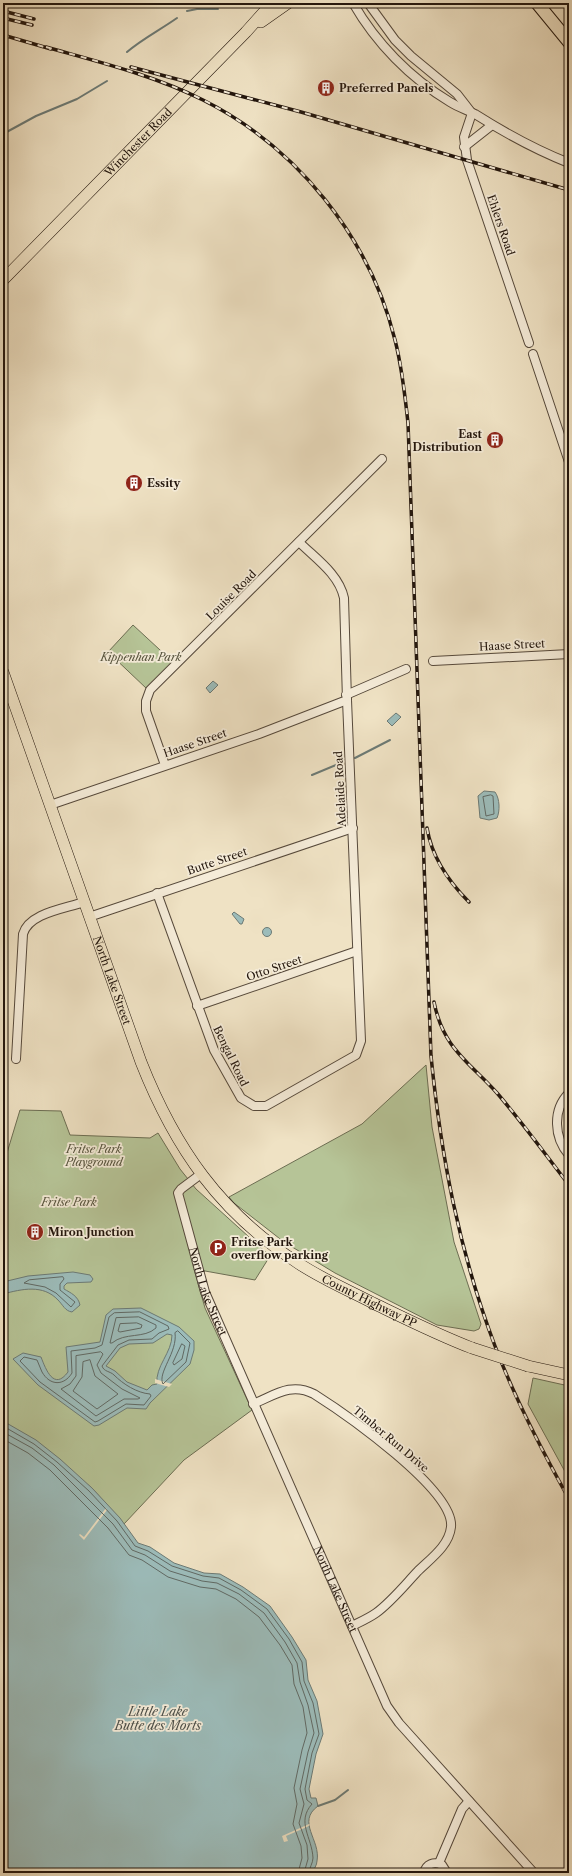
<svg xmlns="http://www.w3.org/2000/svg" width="572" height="1876" viewBox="0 0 572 1876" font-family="'Libre Caslon Text',serif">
  <rect width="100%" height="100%" fill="#efe2c4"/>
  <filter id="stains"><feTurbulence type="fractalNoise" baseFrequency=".005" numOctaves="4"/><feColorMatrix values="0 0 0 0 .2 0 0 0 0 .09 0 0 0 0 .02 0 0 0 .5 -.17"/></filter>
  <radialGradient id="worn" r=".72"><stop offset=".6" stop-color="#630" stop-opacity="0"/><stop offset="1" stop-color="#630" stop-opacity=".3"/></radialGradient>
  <path fill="#b6c497" stroke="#6c6d52" d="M133 625 173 662 147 689 108 652Z
    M426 1065 432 1127 454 1242 481 1324 479 1329 474 1331 437 1325 335 1273 284 1242 234 1203 229 1197 362 1124Z
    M20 1110 61 1111 70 1135 150 1138 158 1133 180 1169 196 1189 270 1256 255 1280 194 1269 205 1308 252 1410 184 1460 124 1524 92 1488 3 1421V1166Z
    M533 1378 569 1386V1479L528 1404Z"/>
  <path fill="#9cbcba" stroke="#6c7a75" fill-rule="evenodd" d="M213 681 218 685 210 693 206 688Z
    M396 713 401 717 392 726 387 721Z
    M484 791 495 792C500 799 500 811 497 818L489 820 480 818 478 796Z
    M234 912 244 919 242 924H240L232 914Z
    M262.5 932a4.5 4.5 0 1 1 9 0a4.5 4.5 0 1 1-9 0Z
    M73 1272 90 1275 93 1279 91 1282 67 1283 64 1286V1289C71 1293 78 1296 80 1305L72 1312C65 1311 63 1305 58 1300 43 1284 22 1289 3 1294V1282L28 1276Z
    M141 1308 179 1327 194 1341V1350L190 1364 150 1403 146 1409 127 1408 99 1425 94 1426 38 1385 13 1359 23 1353 41 1357C46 1370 54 1391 68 1372L66 1347 100 1342 106 1315 113 1309ZM167 1334 172 1335C172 1353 155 1366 157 1384L152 1385 147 1390 127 1382 115 1371 106 1366 120 1348 129 1344 153 1343Z
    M3 1421 36 1440 60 1459 92 1488 120 1518 138 1543 150 1547 174 1563 204 1573 220 1574 243 1587 270 1606 292 1637 306 1660 308 1680 317 1701 323 1734 316 1754 309 1789 311 1798H316L318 1806C296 1822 321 1840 317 1861 317 1865 314 1869 312 1873H3Z"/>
  <path fill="#efe2c4" d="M155 1379 172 1384 169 1387 155 1383Z
    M106 1508 107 1510 84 1540 79 1535 80 1534 84 1537Z
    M309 1824 310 1825 307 1827 286 1836 288 1841 284 1842 282 1836Z"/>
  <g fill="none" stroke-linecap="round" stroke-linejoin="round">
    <path stroke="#606964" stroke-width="1" d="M491 795 493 796 494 814 486 816 483 797Z
      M63 1277 64 1279 60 1284V1290L75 1302 71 1307 56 1293 45 1287 24 1283 29 1280Z
      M140 1312 168 1326 169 1329 159 1333 152 1339 129 1340 118 1345 102 1366C104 1372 110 1371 114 1375 123 1384 137 1393 150 1394L151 1396 144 1405 126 1404 98 1421 95 1422 40 1382 20 1361 24 1357 37 1360C39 1364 40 1368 42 1372 50 1386 64 1386 72 1373L71 1351 95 1348 102 1345 109 1317 114 1313Z
      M139 1317 156 1325V1328C144 1339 125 1332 112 1343H110L116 1318Z
      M137 1323 142 1325 141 1328 120 1332 118 1331 120 1324Z
      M178 1331 190 1343 186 1362 163 1384C157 1373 178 1352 175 1333Z
      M182 1344 185 1346 182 1359 174 1365 173 1363Z
      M101 1352 103 1354 97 1365 101 1373 122 1389 140 1398 138 1399H124L96 1416 61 1389 70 1384 76 1376V1356Z
      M90 1360 95 1376 118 1394 97 1409 73 1391 82 1377 83 1362Z
      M3 1426 34 1444 57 1462 89 1491 117 1521 135 1546 148 1551 172 1566 203 1576 219 1578 241 1590 267 1609 289 1639 302 1662 304 1681 313 1703 319 1734 312 1753 305 1789 307 1800 312 1804C296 1822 312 1837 313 1858 313 1863 309 1868 309 1873
      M3 1432 32 1448 54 1465 113 1524 132 1550 145 1555 170 1571 202 1581 217 1583 239 1594 264 1613 285 1642 297 1663 300 1682 308 1705 314 1733 308 1752 300 1789 304 1804 299 1823 307 1845 308 1859 304 1873
      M3 1439 28 1453 50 1470 108 1528 129 1555 142 1560 168 1577 200 1587 216 1589 236 1599 259 1617 280 1645 292 1665 294 1684 303 1707 307 1733 302 1750 294 1788 297 1804 293 1824 301 1846 302 1858 298 1873"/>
    <path stroke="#6c7a75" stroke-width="2" d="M187 11 197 9H218
      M127 52C142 39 160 30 177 18
      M3 134 36 116 77 99 107 81
      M355 758 390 740
      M312 775 343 762
      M318 1806 335 1800 348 1790"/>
    <g stroke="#56493b" stroke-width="10">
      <g id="minor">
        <path d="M353 3C376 43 410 78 450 102 458 107 467 110 475 114 505 133 536 150 569 163"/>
        <path d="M368 3 395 40 411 56 457 94 471 112"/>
        <path d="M472 113 464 137 467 160 529 343"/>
        <path d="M464 147 492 125"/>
        <path d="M533 354 569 462"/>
        <path d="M433 661 569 654"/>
        <path d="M346 695 406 669"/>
        <path d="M165 765 146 711V701L150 690 382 459"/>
        <path d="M50 805 259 734 347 700"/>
        <path d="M157 893 214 1050 241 1098 254 1106H266L356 1055 361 1041 347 700 344 598C339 574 315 558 299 542"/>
        <path d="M89 917 353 828"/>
        <path d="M197 1006 357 951"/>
        <path d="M16 1059 23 934C29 913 64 909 84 902"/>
        <path d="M569 1093C552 1110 554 1138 569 1155"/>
        <path id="s1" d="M201 1174 181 1189 178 1193 205 1292 387 1706 399 1723 534 1873"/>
        <path d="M253 1404C275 1395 291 1382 314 1394 344 1413 455 1490 451 1527 449 1546 430 1559 417 1572 404 1586 391 1602 376 1613 369 1618 360 1622 352 1626"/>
        <path d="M439 1863 462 1809 469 1801"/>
        <path d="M424 1873C426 1864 434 1861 442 1865L447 1873"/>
      </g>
    </g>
    <g stroke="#23160d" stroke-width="12">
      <g id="major">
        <path d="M261 22 288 3"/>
        <path id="s2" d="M3 280 246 32 272 3"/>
        <path id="s3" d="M3 672 141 1062C175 1148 220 1213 298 1263 322 1279 348 1290 373 1303 406 1319 438 1335 472 1348"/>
        <path d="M528 1366 569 1375"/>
      </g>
    </g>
    <g stroke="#23160d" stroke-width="14">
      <path id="highway" d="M537 3 569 42"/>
    </g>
    <use href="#minor" stroke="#f5ecd9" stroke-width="8"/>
    <use href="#major" stroke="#efe2c4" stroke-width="11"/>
    <use href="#highway" stroke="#efe2c4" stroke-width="12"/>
    <g stroke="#23160d" stroke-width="3.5">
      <path id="rail" d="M3 11 34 19
        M3 18 32 25
        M3 35 51 49
        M46 47C99 62 153 75 203 100 297 147 370 238 395 340 402 367 405 395 408 423L431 1056C441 1156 459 1251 495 1346 515 1399 541 1449 569 1499
        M131 67 301 112 569 190
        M427 828C432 858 448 881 469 902
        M434 1002C443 1048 468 1061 497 1093 522 1122 545 1154 569 1185"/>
    </g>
    <use href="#rail" stroke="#f5ecd9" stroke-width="2" stroke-dasharray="6" stroke-linecap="butt"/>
    <g stroke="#23160d" stroke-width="12" stroke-linecap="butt">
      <path id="major-bridge" d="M472 1348 528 1366"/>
    </g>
    <use href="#major-bridge" stroke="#efe2c4" stroke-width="11"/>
  </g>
  <defs>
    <g id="building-disc" transform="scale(0.9)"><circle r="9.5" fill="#8f2418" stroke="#f5ecd9"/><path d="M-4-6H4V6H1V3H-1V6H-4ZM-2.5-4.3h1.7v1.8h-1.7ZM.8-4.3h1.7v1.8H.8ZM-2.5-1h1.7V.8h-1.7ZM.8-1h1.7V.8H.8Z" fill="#fff"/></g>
    <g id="parking-disc" transform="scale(0.9)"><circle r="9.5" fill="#8f2418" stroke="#f5ecd9"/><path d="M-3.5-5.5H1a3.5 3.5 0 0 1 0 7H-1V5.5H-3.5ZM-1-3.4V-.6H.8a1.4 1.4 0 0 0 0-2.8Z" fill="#fff"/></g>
  </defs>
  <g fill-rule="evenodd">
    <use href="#building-disc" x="326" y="88"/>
    <use href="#building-disc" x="495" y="440"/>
    <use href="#building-disc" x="134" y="483"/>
    <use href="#building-disc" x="35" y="1232"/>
    <use href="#parking-disc" x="218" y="1248"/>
  </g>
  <g text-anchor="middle" stroke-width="3.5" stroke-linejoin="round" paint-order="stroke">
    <g font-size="11" font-weight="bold" fill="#23160d" stroke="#f5ecd9" text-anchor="start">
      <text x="339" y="92">Preferred Panels</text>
      <text x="482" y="438" text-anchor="end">East<tspan x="482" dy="13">Distribution</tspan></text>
      <text x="147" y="487">Essity</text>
      <text x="48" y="1236">Miron Junction</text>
      <text x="231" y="1246">Fritse Park<tspan x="231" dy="13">overflow parking</tspan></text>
    </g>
    <g font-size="11" fill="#23160d" stroke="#f5ecd9">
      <text dy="4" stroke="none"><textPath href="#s2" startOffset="193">Winchester Road</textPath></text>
      <text transform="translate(501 225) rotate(71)" y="4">Ehlers Road</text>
      <text transform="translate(231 595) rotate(-45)" y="4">Louise Road</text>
      <text transform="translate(512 645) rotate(-3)" y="4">Haase Street</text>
      <text transform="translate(195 743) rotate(-19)" y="4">Haase Street</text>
      <text transform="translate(340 789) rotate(-93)" y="4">Adelaide Road</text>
      <text transform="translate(217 861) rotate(-19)" y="4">Butte Street</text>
      <text transform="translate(274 968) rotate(-19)" y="4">Otto Street</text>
      <text dy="4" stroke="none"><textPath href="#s3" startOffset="327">North Lake Street</textPath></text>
      <text transform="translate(231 1056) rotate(64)" y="4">Bengal Road</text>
      <text dy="4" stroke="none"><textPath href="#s1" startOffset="133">North Lake Street</textPath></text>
      <text dy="4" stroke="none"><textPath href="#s3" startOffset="754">County Highway PP</textPath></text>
      <text transform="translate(391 1439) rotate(40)" y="4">Timber Run Drive</text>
      <text dy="4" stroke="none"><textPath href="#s1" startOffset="457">North Lake Street</textPath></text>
    </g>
    <g font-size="11" font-style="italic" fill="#56533d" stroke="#f5ecd9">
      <text x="141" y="661">Kippenhan Park</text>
      <text x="94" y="1153">Fritse Park<tspan x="94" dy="13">Playground</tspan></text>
      <text x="69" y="1206">Fritse Park</text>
    </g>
    <g font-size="12" font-style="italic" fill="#4d504a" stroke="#f5ecd9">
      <text x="158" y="1716">Little Lake<tspan x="158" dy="14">Butte des Morts</tspan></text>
    </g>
  </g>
  <rect width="572" height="1876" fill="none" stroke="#efe2c4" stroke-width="16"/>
  <rect x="4" y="4" width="564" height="1868" fill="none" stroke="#23160d" stroke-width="2"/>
  <rect x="8" y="8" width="556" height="1860" fill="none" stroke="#23160d"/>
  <rect width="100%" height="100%" filter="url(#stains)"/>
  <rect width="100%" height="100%" fill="url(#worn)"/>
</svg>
